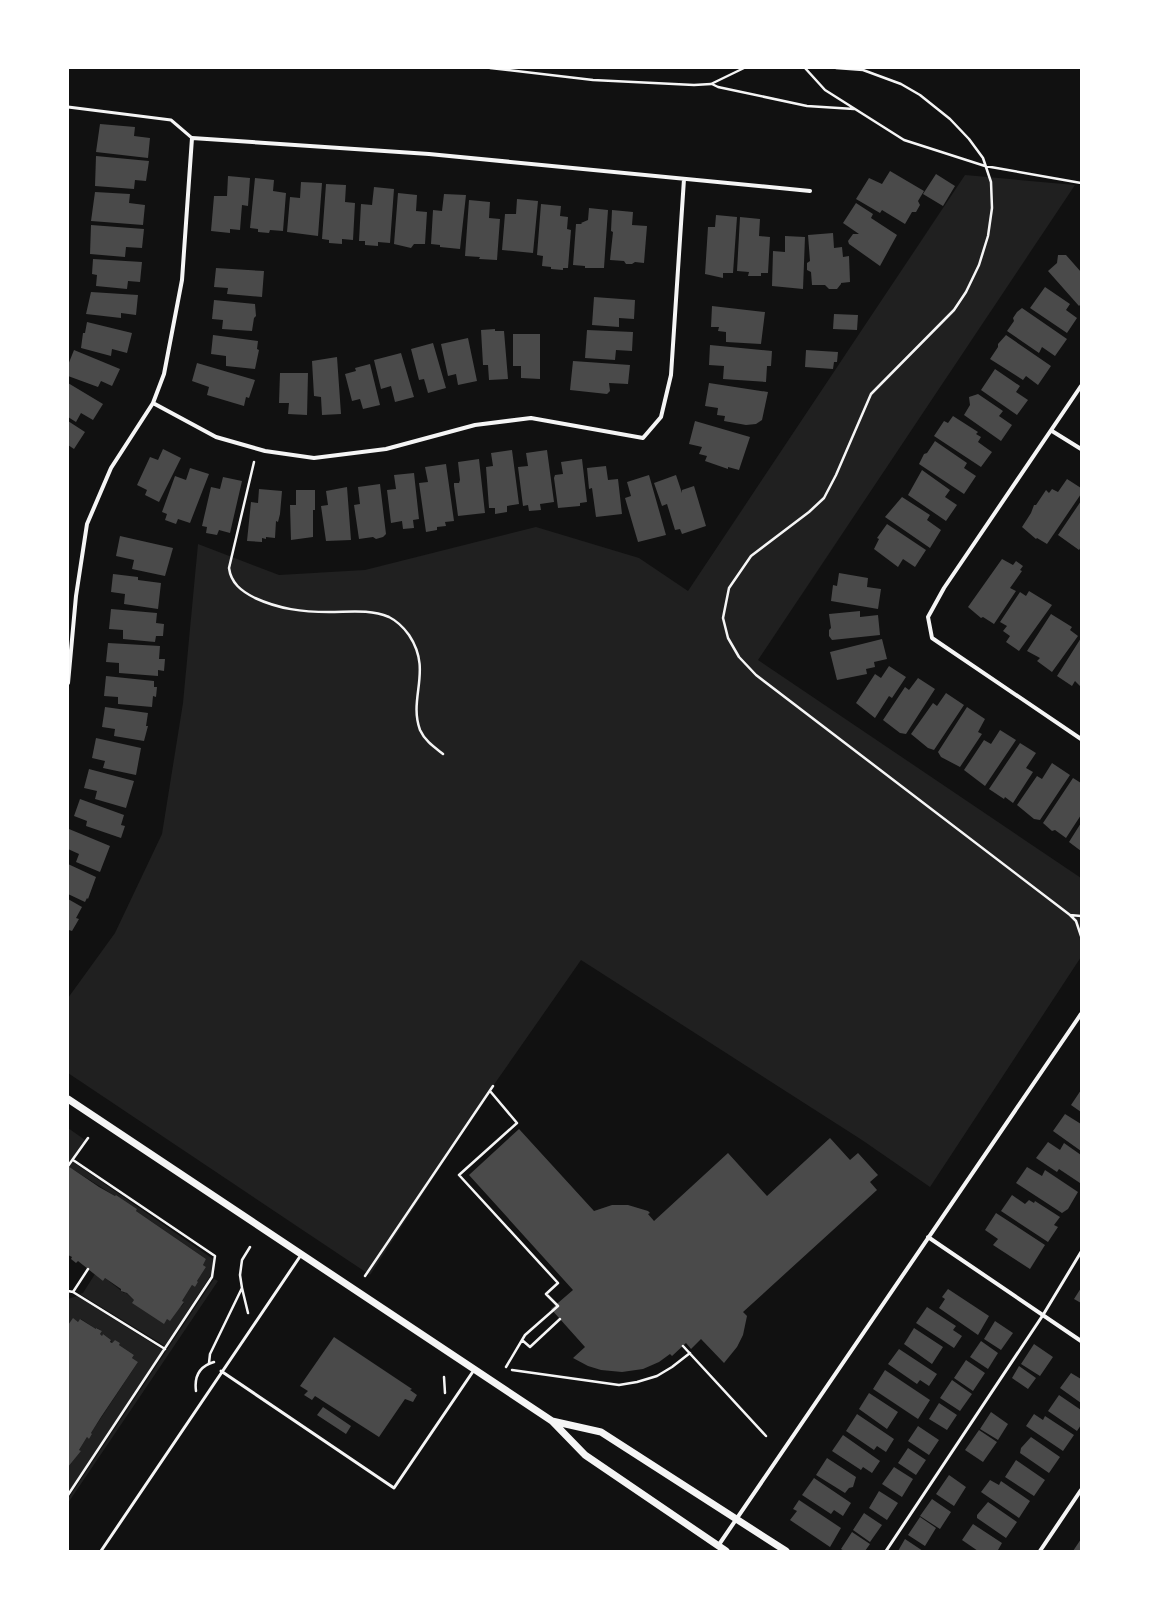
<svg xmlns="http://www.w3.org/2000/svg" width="1149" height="1619" viewBox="0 0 1149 1619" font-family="'Fira Sans Condensed',sans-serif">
  <rect width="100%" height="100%" fill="#111"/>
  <path fill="#202020" d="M965 175 1075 185 758 660 1081 878V957L930 1187 862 1140 581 960 493 1086 370 1275 68 1073V998L115 933 162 834 183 703 198 544 279 575 365 570 536 527 639 558 688 591Z
    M68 1128 85 1140 68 1165Z
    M73 1162 213 1259 211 1275 165 1346 80 1294 83 1293 95 1274 103 1281 105 1278 124 1293 125 1292 134 1300 167 1319 180 1307H181L184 1303 182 1301 192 1285 195 1287 198 1282 197 1281 206 1267 203 1265 206 1259 136 1211 137 1209 116 1195 115 1196 69 1167Z
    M214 1279 218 1281 68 1503V1499Z
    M77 1296 163 1350 68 1493V1467L81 1451 79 1450 87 1437 89 1439 92 1434 91 1433 138 1362 132 1358 134 1355 119 1345 120 1343 115 1340 112 1343 111 1340 103 1334 102 1336 100 1334 102 1331 97 1328 96 1329 81 1319 78 1322 73 1319 68 1325V1299Z"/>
  <path fill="#4a4a4a" d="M100 124 135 127 134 136 150 138 148 158 96 152Z
    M96 156 149 161 146 181 135 180 134 189 95 186Z
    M890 171 924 191 918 201 920 205 916 212H912L905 224 882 210 880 213 856 199 869 178 882 184Z
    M936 174 955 186 943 206 923 194Z
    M228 176 250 178 248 206 242 205 240 230 230 229V233L211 231 214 196H227Z
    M255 178 274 180 273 191 286 193 283 231 270 230 269 233 258 232V229L250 228Z
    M301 182 322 183 318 236 287 232 290 197 300 198Z
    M326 184 346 185 345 202 355 203 353 240 342 239V244L329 243V240L322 239Z
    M374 187 394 189 390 243 378 242V246L365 245V241H359L361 204 372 205Z
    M95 192 130 194 129 203 145 205 143 225 91 221Z
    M398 193 417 195 416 211 427 212 425 244H414L411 248 394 244Z
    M444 194 466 195 460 249 440 247V245L431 244 433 210 442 211Z
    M517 199 538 201 533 253 502 250 505 214H516Z
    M469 200 490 202 489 218 500 219 497 260 479 259 480 257 465 256Z
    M856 203 873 214 871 218 897 235 880 266 849 244 848 241 853 234H859L843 223Z
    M541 204 561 206 560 216 568 217 567 229 571 230 568 268H563V270L551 269V267L542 266 543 256 537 255Z
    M589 208 608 210 604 268H585V266L573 265 576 224H582L581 223 588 220Z
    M612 210 633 212 632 225 647 226 644 263 635 262 632 264H626L624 261 610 260 613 232 611 231Z
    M716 215 737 217 733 273H723V278L705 274 708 227H715Z
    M740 217 760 219 759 236 770 237 768 273H761V276H748L749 272 737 271Z
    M91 225 144 229 142 248 126 247 125 257 90 254Z
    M833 233 834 248 842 247 843 257 849 256 850 282 841 283V284L837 289H829L825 285H812L811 272 807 270V263L810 261 808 235Z
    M785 236 805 237 803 289 772 286 773 251 785 252Z
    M1058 255H1066L1081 272V304L1079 306 1048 271 1057 263Z
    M93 259 142 262 140 282 128 281 127 289 96 286 97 275 92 274Z
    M216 268 264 271 262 297 227 294 228 288 214 287Z
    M1045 287 1070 304 1066 310 1077 318 1067 333 1030 308Z
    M91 292 138 295 136 315 121 313V318L86 314Z
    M594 297 635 300 634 319 619 318V327L592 325Z
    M214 300 255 304 256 316 254 318 252 331 222 329 223 320 212 319Z
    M712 306 765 312 761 344 726 342V332L718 331 719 327H711Z
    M1022 308 1067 339 1055 356 1042 347 1039 353 1007 331 1014 321 1013 318 1017 312Z
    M834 314 858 315 857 330 833 329Z
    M87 322 132 333 127 353 112 349 111 356 81 348 83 333H85Z
    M495 329V331H504L508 379 489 380 488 365H483L481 330Z
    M587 330 633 332 632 351 616 350 615 360 585 358Z
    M513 334H540V379L521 378V366H513Z
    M213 335 258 341 257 349 259 350 255 369 226 366V356L211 354Z
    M1006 335 1051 366 1038 385 1026 376 1023 380 990 359 998 347V344Z
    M468 338 477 381 458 385 456 374 448 376 441 344Z
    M433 343 446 388 428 393 424 379 419 380 411 349Z
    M710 345 772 351 771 366H767L766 382 723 379 724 366 709 365Z
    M74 350 120 369 112 386 101 381 98 387 68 376V365Z
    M806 350 838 352 837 362H834L833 369 805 367Z
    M401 353 414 397 395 402 391 386 381 389 374 360Z
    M337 357 341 414 322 415 321 397 314 396 312 361Z
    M573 361 630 365 628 384 609 383 610 391 607 394 570 390Z
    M197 363 255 380 249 398 246 397 244 406 207 395 209 387 192 381Z
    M370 364 380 405 363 409 360 399 352 401 345 374 356 371 355 368Z
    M995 369 1020 386 1016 392 1028 400 1017 415 981 390Z
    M280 373H308L307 415 288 414 289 403H279Z
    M68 383 103 404 93 420 81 413 76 422 68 417Z
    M709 383 768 392 762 420 756 424 746 425 724 421 725 416 717 415 718 408 705 406Z
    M978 394 1003 411 999 416 1012 425 1001 441 964 415 970 405 969 397Z
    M953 416 978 432 976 434 981 437 978 442 992 452 981 467 934 436 944 421 948 423Z
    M68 421 85 432 74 449 68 445Z
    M695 421 750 437 739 470 728 467V469L705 461 707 456 699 454 702 447 689 444Z
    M935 441 967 463 964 468 976 476 964 494 919 464 924 454 927 453Z
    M163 449 181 458 159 502 145 495 147 490 137 485 150 457 158 460Z
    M512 450 519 504 507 506V512L495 514V508H489L486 467 493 466 491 453Z
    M547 450 554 502 540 504 541 510 529 511 528 505 523 506 518 467 528 466 526 453Z
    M479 459 485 513 458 516 454 486V483H459L460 480 458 462Z
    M582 459 587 502 580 503V506L558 508 554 478 555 475 563 474 561 462Z
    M446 464 454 521 445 522 446 526 437 527V530L426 532 419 483 428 482 425 467Z
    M606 466 608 480 618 479 622 514 596 517 592 488 589 489 587 468Z
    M190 468 209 474 190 523 178 519 176 524 165 520 167 514 162 512 175 476 186 480Z
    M922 470 950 490 945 497 957 505 946 521 908 495Z
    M414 473 419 519 413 520 414 528 403 529 402 521 391 523 387 490 396 489 394 475Z
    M649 475 666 535 638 542 625 498 631 496 627 482Z
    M676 475 682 493V490L694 486 706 526 682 534 680 529 675 530 667 504 662 506 654 483Z
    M223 477 242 481 230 533 219 530 217 535 206 533 207 527 202 526 211 487 220 489Z
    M1067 479 1081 488V494L1047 544 1037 538 1036 539 1022 527 1031 513 1034 505H1036L1046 490 1049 493 1052 489 1058 492Z
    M380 484 386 534 383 537 376 539 373 537 359 539 354 505 360 504 358 487Z
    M347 487 351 540 326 541 321 506 328 505 326 491Z
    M259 489 282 491 280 514 278 522 276 521 275 538 266 537V539L262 538V542L247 541 251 502 258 503Z
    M296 490H315V510H313V537L291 540 290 505H296Z
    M902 497 930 515 927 520 941 530 930 548 885 517Z
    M1081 501V547L1079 550 1058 535Z
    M887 524 926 550 915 567 903 559 898 567 874 549 879 539 877 538Z
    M120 536 173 548 165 576 132 569 134 560 116 556Z
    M1002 559 1013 565 1016 561 1023 566 1020 570 1022 571 1010 588 1016 591 994 624 983 617 981 618 968 607Z
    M839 573 868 578 867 587 881 589 878 609 831 601 833 585 837 586Z
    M113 574 138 577V580L161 583 158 609 124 604 125 594 111 592Z
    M1029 591 1052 605 1019 651 1006 642 1010 636 1003 631 1007 626 1000 622 1020 592 1026 596Z
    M111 609 157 613 156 623 164 624 163 636H156L155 642 123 639V630L109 629Z
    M860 611V617L878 615 880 635 832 640 829 636V630L831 628 829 614Z
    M1051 614 1072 627 1070 630 1078 636 1052 672 1037 661 1040 658 1027 651Z
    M1081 638V687L1075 681 1072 686 1057 676Z
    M882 639 887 659 874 662 875 667 866 669 867 674 837 680 830 652Z
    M108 643 160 646 159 659H165L164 671 158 670V676L119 673V663L106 662Z
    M889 666 906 677 892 698 889 696 875 718 856 703 875 674 881 678Z
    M106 676 154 681V687H157L156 697 153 696 152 707 118 704V697L104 696Z
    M918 678 935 689 906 734 900 733 883 720 905 687 909 690Z
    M946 693 964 705 934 750 928 748 911 734 933 703 937 706Z
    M105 707 148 713 146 726H148L144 741 114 736 115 729 102 727Z
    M967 707 985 719 978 732 982 734 960 767 941 757 938 752Z
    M1000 730 1016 740 985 786 964 770 984 740 991 744Z
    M96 738 141 748 136 775 103 768 105 761 92 758Z
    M1020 743 1036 753 1026 768 1033 772 1013 803 1005 797 1004 799 989 789Z
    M1052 763 1070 775 1040 820 1034 819 1017 805 1037 776 1042 779Z
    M89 769 134 781 126 808 95 799 97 791 84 788Z
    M1073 778 1081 783V815L1066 838 1055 830 1052 831 1043 823Z
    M80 799 124 815 121 825 125 826 121 838 86 826 87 821 74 816Z
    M1081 823V851L1069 842Z
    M69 829 110 846 100 872 76 862 79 854 68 849Z
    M68 864 96 877 88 899 87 898 85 902 68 894Z
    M68 899 82 907 76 918 79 919 72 931 69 930 68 933Z
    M1081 1090V1112L1071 1105Z
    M1065 1114 1081 1124V1151L1053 1131Z
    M519 1129 594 1211 612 1205H628L648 1211 650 1213 648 1214 654 1221 728 1153 767 1196 830 1138 850 1160 858 1153 878 1175 870 1182 877 1190 743 1312 747 1316 743 1335 737 1347 724 1363 701 1339 691 1349 686 1343 672 1356 670 1354 659 1362 643 1369 622 1372 601 1370 588 1366 573 1358 585 1347 551 1309 573 1290 469 1175Z
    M1048 1142 1060 1150 1064 1143 1081 1155 1080 1183 1059 1169 1057 1172 1036 1158Z
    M68 1166 99 1187 115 1196 116 1195 137 1209 136 1211 152 1222 206 1259 203 1265 206 1267 197 1281 198 1282 195 1287 192 1285 182 1301 184 1302 170 1321 167 1319 164 1324 132 1303 134 1300 127 1293 121 1291V1289L105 1278 103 1281 78 1261 76 1263 71 1259 72 1257 68 1255Z
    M1027 1167 1042 1176 1045 1170 1078 1192 1068 1209 1062 1213 1016 1183Z
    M1012 1195 1025 1204 1029 1200 1034 1203 1035 1201 1060 1217 1054 1225 1058 1227 1048 1242 1001 1211Z
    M996 1213 1045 1245 1030 1269 993 1245 998 1239 985 1230Z
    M1081 1288V1303L1074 1299Z
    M948 1289 989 1316 978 1335 939 1308 945 1299 942 1297Z
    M927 1307 956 1326 953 1330 962 1336 954 1348 916 1323Z
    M73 1318 78 1322 80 1319 96 1329V1328L102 1331 100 1334 102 1336 103 1334 111 1340 110 1342 112 1343 115 1340 120 1343 119 1345 134 1355 132 1358 138 1362 101 1417 91 1433 92 1434 89 1439 87 1437 79 1450 81 1451 68 1467V1325Z
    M995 1321 1013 1333 1001 1350 984 1339Z
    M914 1328 943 1347 932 1364 904 1344Z
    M334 1337 412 1389 410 1390 417 1395 413 1402 405 1399 379 1437 315 1396 312 1400 304 1395 308 1391 300 1386Z
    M981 1341 998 1353 988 1369 970 1357Z
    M1034 1344 1053 1357 1040 1376 1021 1364Z
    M899 1349 937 1374 929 1386 920 1380 917 1384 888 1364Z
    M966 1360 985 1373 973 1391 954 1378Z
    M1019 1366 1036 1378 1028 1389 1012 1378Z
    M885 1370 930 1400 918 1419 873 1389Z
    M1071 1373 1081 1379V1403L1060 1388Z
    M952 1380 972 1394 960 1411 940 1398Z
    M869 1393 898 1412 887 1429 859 1409Z
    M1059 1395 1081 1410V1425L1077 1431 1048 1411Z
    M939 1403 957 1415 947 1430 929 1419Z
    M323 1407 351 1426 346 1434 317 1415Z
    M991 1412 1008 1424 998 1440 980 1429Z
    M857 1414 894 1439 886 1452 877 1446 874 1450 846 1431Z
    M1034 1414 1043 1420 1045 1416 1074 1435 1063 1451 1026 1426Z
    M918 1426 939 1440 929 1455 908 1441Z
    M979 1430 997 1442 983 1462 965 1450Z
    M843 1435 880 1461 872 1473 863 1467 861 1470 832 1451Z
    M1031 1437 1060 1457 1049 1473 1020 1453 1021 1448Z
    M908 1448 926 1460 916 1475 898 1463Z
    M827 1458 856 1477 853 1487 849 1488 845 1493 816 1475Z
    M1016 1460 1045 1480 1034 1496 1005 1477Z
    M894 1467 913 1479 902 1497 882 1484Z
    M949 1475 966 1487 954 1506 936 1494Z
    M814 1478 851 1503 843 1516 834 1510 831 1514 802 1495Z
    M990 1480 999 1485 1001 1481 1030 1501 1019 1518 981 1492Z
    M879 1491 898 1503 887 1520 869 1508Z
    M932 1499 951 1512 940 1529 920 1516Z
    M799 1500 841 1528 830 1547 790 1520 797 1511 793 1509Z
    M988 1502 1017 1522 1006 1538 977 1518V1515Z
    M864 1513 882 1525 870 1542 853 1530Z
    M920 1517 936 1528 925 1546 908 1535Z
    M973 1524 1002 1543 998 1550 978 1551 962 1540Z
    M852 1532 870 1544 865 1551H844L841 1549Z
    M905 1539 923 1551H898Z
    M1081 1539V1551H1073Z"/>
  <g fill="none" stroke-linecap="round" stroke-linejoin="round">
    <path stroke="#f5f5f5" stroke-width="2.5" d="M490 68 593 80 694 85 711 84 744 68
      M805 68 825 90 904 140 985 166 1081 183
      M836 68 863 70 901 84 920 95 950 119 969 139 983 158 991 182 992 208 988 236 979 265 966 292 954 310 871 394 836 475 824 498 809 512 751 556 729 588 723 618 728 638 739 657 756 675 1070 915 1076 921 1081 936
      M712 84 718 87 807 106 854 109
      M254 462 229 568C231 583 241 591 255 598 279 609 302 612 329 612 350 612 369 609 389 617 397 621 404 628 409 635 433 671 408 697 420 730 425 741 434 747 443 754
      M1070 915 1081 916
      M490 1091 517 1123 459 1175 558 1283 546 1294 558 1306 525 1335 506 1367
      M68 1166 88 1138
      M365 1276 493 1086
      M242 1288 248 1313
      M68 1291 73 1292 165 1349
      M73 1292 88 1269
      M522 1340 530 1347 560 1319
      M683 1346 766 1436
      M209 1363 210 1354 242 1288 240 1275 242 1260 250 1247
      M512 1370 619 1385 637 1382 657 1376 672 1367 690 1353
      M444 1377 445 1393
      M196 1391C194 1376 200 1366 214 1362
      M68 1495 212 1277 215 1256 73 1160"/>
    <path stroke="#f5f5f5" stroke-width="3" d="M68 107 171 120 192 138
      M221 1371 394 1488 474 1370
      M101 1551 301 1255
      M886 1551 1043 1315 1081 1252"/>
    <path stroke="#f5f5f5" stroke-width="4" d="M1081 386 944 588 928 617 932 638 1081 739
      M153 403 216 437 265 451 314 458 386 449 475 425 531 418 643 438 661 417 671 375 684 179
      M1052 431 1081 449
      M68 683 76 596 87 524 111 468 153 403 164 374 182 280 192 138 429 154 810 191
      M928 1237 1081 1341
      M718 1546 1081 1014
      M1040 1551 1081 1490"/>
    <path stroke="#f5f5f5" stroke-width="7" d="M68 1099 552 1421 585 1455 726 1551
      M552 1421 601 1432 786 1551"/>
  </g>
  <rect width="1149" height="1619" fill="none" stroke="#ffffff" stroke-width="138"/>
</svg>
